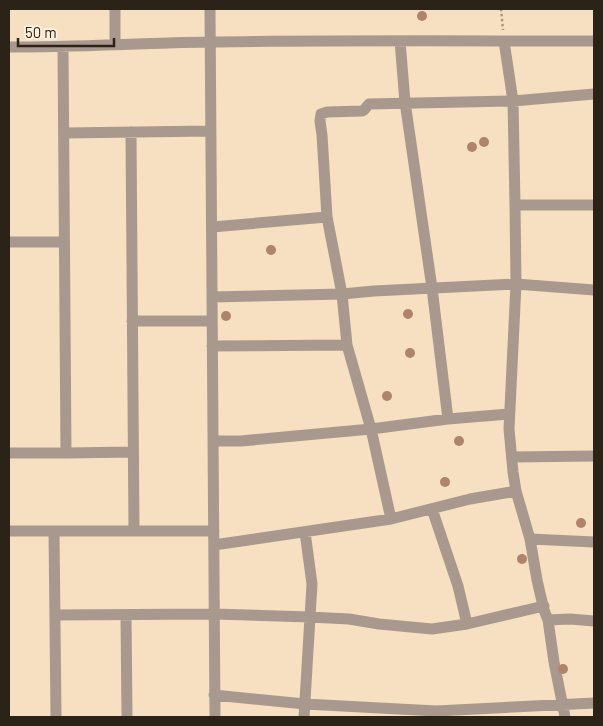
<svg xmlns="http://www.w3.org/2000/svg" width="603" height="726" viewBox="0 0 603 726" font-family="Barlow,sans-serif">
  <rect width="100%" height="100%" fill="#f6e0c1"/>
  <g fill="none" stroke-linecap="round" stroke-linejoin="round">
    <path stroke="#aa9982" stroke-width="2.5" stroke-dasharray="2.5 2.5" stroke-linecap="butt" d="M501 9 503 30"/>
    <path stroke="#a9988d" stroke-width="11" d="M115 9V44
      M210 9 215 717
      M400 41 405 102 432 288 448 419
      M504 41 513 101 515 205 516 284 509 429 513 472 516 491 530 539 537 580 544 610 548 620 554 662 565 717
      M9 47C76 47 142 43 209 42 337 40 466 41 594 41
      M63 47 66 453
      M131 132 134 531
      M64 133 211 131
      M515 205H594
      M212 227 327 217
      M9 242H64
      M212 297 342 294 374 291 516 284 594 290
      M132 321H212
      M212 346 347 345
      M213 441H241L371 429 448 419 509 414
      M9 453H66L133 452
      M512 457 594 456
      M432 509 458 586 467 624
      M391 519 371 429 347 345 342 294 327 217 322 135 320 121 321 114 327 112 362 111 364 110 369 104 513 101 594 94
      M9 531H214
      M54 531 56 717
      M530 539 594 542
      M214 545 391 519 470 499 516 491
      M55 615 214 614 309 617 349 619 379 624 432 629 467 624 544 606
      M126 615 127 717
      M548 620 570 619 594 621
      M214 695 305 704 436 711 594 703
      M304 717 312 584 305 532"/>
  </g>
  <g fill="#ae846c">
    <circle cx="422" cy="16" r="5"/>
    <circle cx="484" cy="142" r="5"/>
    <circle cx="472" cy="147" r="5"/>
    <circle cx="271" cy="250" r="5"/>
    <circle cx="408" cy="314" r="5"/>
    <circle cx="226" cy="316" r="5"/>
    <circle cx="410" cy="353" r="5"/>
    <circle cx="387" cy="396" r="5"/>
    <circle cx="459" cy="441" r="5"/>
    <circle cx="445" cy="482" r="5"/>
    <circle cx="581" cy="523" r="5"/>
    <circle cx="522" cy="559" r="5"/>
    <circle cx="563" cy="669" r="5"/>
  </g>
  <rect width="603" height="726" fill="none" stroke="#2c2318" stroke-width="20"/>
  <path d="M18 38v8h96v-8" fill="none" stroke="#2c2318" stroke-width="2.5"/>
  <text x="25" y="38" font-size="15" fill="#2c2318" stroke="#fcefdc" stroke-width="4" paint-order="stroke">50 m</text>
</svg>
